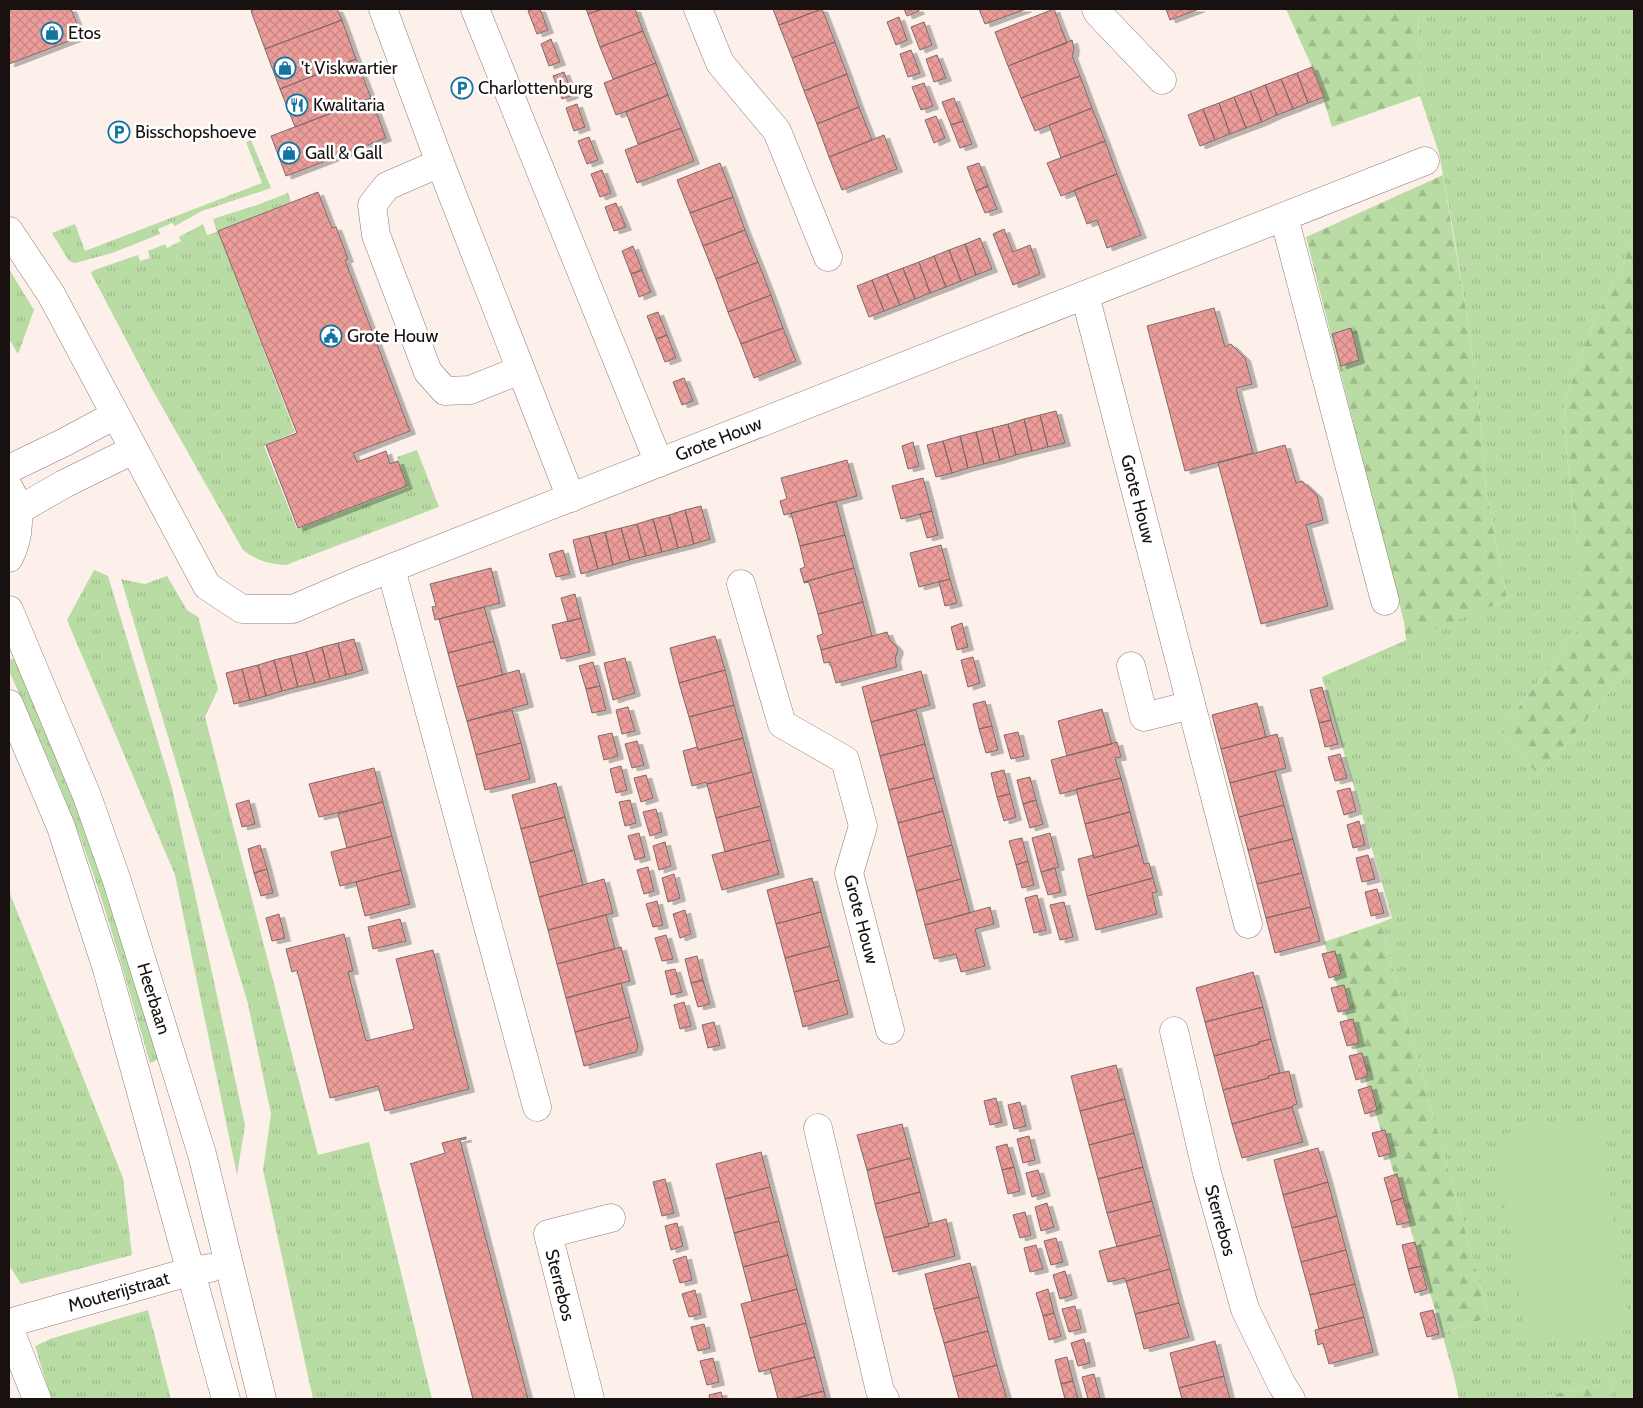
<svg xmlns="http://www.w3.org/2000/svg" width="1643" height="1408" viewBox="0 0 1643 1408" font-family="Cabin,sans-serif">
  <defs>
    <pattern id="grass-tufts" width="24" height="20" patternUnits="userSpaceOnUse" patternTransform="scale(1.25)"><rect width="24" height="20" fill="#b9dba4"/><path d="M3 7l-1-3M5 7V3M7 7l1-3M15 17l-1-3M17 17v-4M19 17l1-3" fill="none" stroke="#9ebb8c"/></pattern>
    <pattern id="forest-firs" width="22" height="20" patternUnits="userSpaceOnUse" patternTransform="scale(1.25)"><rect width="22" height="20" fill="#b9dba4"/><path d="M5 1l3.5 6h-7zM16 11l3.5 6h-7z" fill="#9ebb8c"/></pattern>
    <pattern id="building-cross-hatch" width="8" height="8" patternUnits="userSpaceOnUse" patternTransform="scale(1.25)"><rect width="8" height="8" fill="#ec9d9a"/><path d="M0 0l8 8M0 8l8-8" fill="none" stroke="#ca8684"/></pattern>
    <filter id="shadow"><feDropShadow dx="5.5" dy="3" stdDeviation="0" flood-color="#0004"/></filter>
  </defs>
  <rect width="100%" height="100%" fill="#fdf0eb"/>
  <path fill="url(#grass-tufts)" d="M1418 9H1634V240L1627 248V254L1593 324 1564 403 1567 459 1578 547V630L1502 729 1537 774 1568 742 1634 663V1399H1610L1613 1392 1610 1382 1531 1399H1459L1453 1373 1442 1333 1489 1317 1380 923 1392 918 1322 677 1436 627 1507 600 1486 490 1479 408 1469 328 1453 230 1439 153 1420 96Z
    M251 140 271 188 202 211 175 226 172 223 158 229 160 234 112 253 75 263 69 261 52 233 75 224 85 251 262 183 246 142Z
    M288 193 291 202 218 231 295 432 264 446 297 529 408 487 397 457 417 450 439 507 286 565C269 564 257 561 243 550L152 389 91 273 94 270 138 255 140 261 150 258 148 251 165 244 167 248 181 241 179 237 203 224 207 235 217 232 213 219 257 205Z
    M9 269 34 310 18 354 9 339Z
    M94 570 108 576 172 788 245 1125 237 1175 175 875 67 620Z
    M167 576 187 610 198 617 218 689 205 717 318 1155 369 1142 432 1399H313L263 1170 271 1114 248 1004 121 579 145 584Z
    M15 658 83 813 159 1059 150 1063C133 1005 117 946 98 888 74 814 41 742 9 671V660Z
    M9 891 123 1178 132 1255 21 1284 9 1265Z
    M148 1310 171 1399H51L35 1346 50 1339Z"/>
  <path fill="url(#forest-firs)" d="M1286 9H1418L1420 96 1332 127 1316 76Z
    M1443 175 1469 328 1479 408 1486 490 1507 600 1406 640 1404 622 1306 237Z
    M1634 240V663L1568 742 1537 774 1502 729 1578 630V547L1567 459 1564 403 1593 324 1627 254V248Z
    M1380 923 1489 1317 1442 1333 1324 942Z
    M1610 1382 1613 1392 1610 1399H1531Z"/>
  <path fill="#b9dba4" d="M1598 1119 1630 1330 1527 1346 1495 1135Z"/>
  <path fill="url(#building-cross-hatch)" stroke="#7e6a69" filter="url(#shadow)" d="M9 9H71L82 36 9 64Z
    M256 9H337L342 20 265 49 251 11Z
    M533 9H540L548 30 537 34 528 11Z
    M586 9H602L588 14Z
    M602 9H635L643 31 600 47 588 14Z
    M773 9H822L779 25Z
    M822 9 835 42 792 58 779 25Z
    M904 9H918L919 11 907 16Z
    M979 9H1026L985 24Z
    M1054 9 1067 43 1008 66 995 32Z
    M1166 9H1199L1170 20Z
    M899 17 907 40 896 45 887 22Z
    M342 20 356 59 280 89 265 49Z
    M924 22 932 45 920 50 911 27Z
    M643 31 656 63 613 79 600 47Z
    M551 39 560 62 549 66 541 44Z
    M1072 40 1074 48 1073 54 1072 55 1080 76 1021 98 1008 66Z
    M835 42 847 74 804 91 792 58Z
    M911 50 920 73 908 77 900 54Z
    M937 55 946 78 934 82 926 59Z
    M356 59 371 98 295 127 280 89Z
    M656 63 668 95 616 115 604 83Z
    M1312 67 1324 97 1308 103 1297 73Z
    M564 72 573 95 562 99 553 76Z
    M1297 73 1308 103 1293 109 1281 79Z
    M847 74 859 107 817 124 804 91Z
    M1080 76 1092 108 1035 131 1021 98Z
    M1281 79 1293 109 1277 115 1265 85Z
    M924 83 933 106 921 110 912 87Z
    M1265 85 1277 115 1262 122 1250 91Z
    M1250 91 1262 122 1246 128 1234 97Z
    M668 95 681 128 638 144 626 112Z
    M1234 97 1246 128 1230 134 1219 103Z
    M371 98 386 138 286 176 271 136Z
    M954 98 963 121 951 125 942 102Z
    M1219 103 1230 134 1215 140 1203 109Z
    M577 104 585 127 574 131 566 108Z
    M859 107 872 140 829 157 817 124Z
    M1092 108 1105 141 1061 158 1049 125Z
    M1203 109 1215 140 1200 146 1188 115Z
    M936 116 945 138 934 143 925 120Z
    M963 121 972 144 960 148 951 125Z
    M681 128 694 161 637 183 625 150Z
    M884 135 897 169 842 190 829 157Z
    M589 137 598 160 587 164 578 141Z
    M1105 141 1117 174 1061 196 1047 163Z
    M720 163 733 197 690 213 677 180Z
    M979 163 988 186 976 191 967 167Z
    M602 170 611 193 600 197 591 174Z
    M1117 174 1141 235 1107 248 1097 220 1087 224 1074 190Z
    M988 186 997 209 985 213 976 191Z
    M318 192 332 228 336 227 348 259 345 260 410 431 353 453 357 462 386 451 390 464 398 461 407 486 298 528 266 445 297 433 218 231Z
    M733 197 745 230 703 246 690 213Z
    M616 203 626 227 614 231 605 207Z
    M1004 229 1013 252 1030 245 1040 274 1013 285 993 234Z
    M745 230 758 262 716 279 703 246Z
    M980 238 992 269 976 275 965 244Z
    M965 244 976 275 961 281 949 250Z
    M633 246 642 270 631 274 622 251Z
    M949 250 961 281 946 287 934 256Z
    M934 256 946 287 930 293 919 262Z
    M758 262 771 295 728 312 716 279Z
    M919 262 930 293 915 299 903 268Z
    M903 268 915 299 900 305 887 274Z
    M642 270 651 292 639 297 631 274Z
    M887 274 900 305 884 311 872 280Z
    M872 280 884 311 869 317 857 286Z
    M771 295 783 328 741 344 728 312Z
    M1214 308 1225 347 1231 344 1245 358 1252 384 1236 388 1253 453 1185 471 1147 326Z
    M658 312 667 335 656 339 647 316Z
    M783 328 796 361 754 378 741 344Z
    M1351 328 1359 360 1341 366 1332 334Z
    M667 335 676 358 665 362 656 339Z
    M684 378 693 401 682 405 673 382Z
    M1056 411 1065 443 1048 447 1040 415Z
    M1040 415 1048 447 1032 451 1024 419Z
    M1024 419 1032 451 1016 455 1008 424Z
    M1008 424 1016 455 1000 460 992 428Z
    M992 428 1000 460 984 464 976 432Z
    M976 432 984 464 968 468 960 436Z
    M960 436 968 468 952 473 943 441Z
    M943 441 952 473 936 477 927 445Z
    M913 442 919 466 908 469 902 446Z
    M1285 445 1296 483 1302 481 1317 495 1323 520 1306 525 1328 606 1261 624 1218 463Z
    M847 460 857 496 784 515 780 501 787 499 781 478Z
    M923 478 932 511 901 519 892 486Z
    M836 501 845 535 800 546 791 513Z
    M701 506 710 539 694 544 685 510Z
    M685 510 694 544 678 548 669 515Z
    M932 511 938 535 927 538 920 514Z
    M669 515 678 548 662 552 653 519Z
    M653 519 662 552 646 556 637 524Z
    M637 524 646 556 630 560 621 528Z
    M621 528 630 560 613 565 605 532Z
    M605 532 613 565 598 569 589 536Z
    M845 535 854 568 804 582 800 569 805 567 800 546Z
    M589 536 598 569 581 574 573 540Z
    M941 545 950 579 919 587 910 553Z
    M563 550 570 574 556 577 549 554Z
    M491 568 500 603 435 620 432 607 436 606 430 584Z
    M854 568 863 602 818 614 809 582 804 583V582Z
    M950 579 957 603 945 606 939 582Z
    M575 594 581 618 568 622 561 598Z
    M863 602 872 636 821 650 817 636 823 634 818 614Z
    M484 607 494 641 448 653 439 619Z
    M581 618 590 652 561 659 552 625Z
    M962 623 968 647 957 650 951 627Z
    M887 632 890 640 896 646 898 650 895 659 897 667 836 683 830 662 824 663 821 650Z
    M715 636 725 670 679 683 670 648Z
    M354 639 363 670 346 675 338 643Z
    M494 641 503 675 457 687 448 653Z
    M338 643 346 675 330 679 322 647Z
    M322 647 330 679 315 683 306 652Z
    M306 652 315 683 298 687 290 656Z
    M290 656 298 687 282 691 274 660Z
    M973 657 980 683 968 687 961 660Z
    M625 658 635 693 613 700 604 663Z
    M274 660 282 691 266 696 258 665Z
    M593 662 600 686 586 689 579 666Z
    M258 665 266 696 250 700 242 669Z
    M242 669 250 700 234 704 226 673Z
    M519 670 528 704 467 721 457 687Z
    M725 670 734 705 689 717 679 683Z
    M921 671 930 705 871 722 862 687Z
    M600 686 606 710 592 713 586 689Z
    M1322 687 1331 720 1319 723 1310 690Z
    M985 701 992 726 979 729 973 704Z
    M1257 703 1266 737 1221 749 1212 715Z
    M734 705 743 738 698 750 689 717Z
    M628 707 635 731 622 734 616 710Z
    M1102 709 1112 744 1067 756 1058 721Z
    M512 710 521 743 476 755 467 721Z
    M916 710 925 744 880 756 871 722Z
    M1331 720 1338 744 1325 747 1319 723Z
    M992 726 998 750 986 753 979 729Z
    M1018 732 1024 756 1011 759 1004 735Z
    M612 733 618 756 604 760 598 736Z
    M1277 734 1286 768 1230 783 1221 749Z
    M743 738 752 772 707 784 706 782 692 786 683 751 697 747 698 750Z
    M637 741 644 765 632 768 625 744Z
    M1117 742 1121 757 1115 758 1121 778 1060 794 1051 760Z
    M521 743 530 779 485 790 476 755Z
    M925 744 934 778 889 790 880 756Z
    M1340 754 1347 778 1335 781 1328 757Z
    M621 766 627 790 616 793 610 769Z
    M374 768 383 802 319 817 309 784Z
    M1004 770 1010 794 997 797 991 773Z
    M1275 771 1284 805 1239 817 1230 783Z
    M752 772 761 806 716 818 707 784Z
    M646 775 653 798 641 802 634 778Z
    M1030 777 1036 800 1023 804 1017 780Z
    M934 778 943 811 898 823 889 790Z
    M1121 778 1130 812 1085 824 1076 789Z
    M556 783 565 817 521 829 512 795Z
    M1350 788 1356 811 1344 815 1337 791Z
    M1010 794 1016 817 1004 821 997 797Z
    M249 800 255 824 242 827 236 804Z
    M630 800 636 823 625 826 619 802Z
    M1036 800 1043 824 1030 828 1023 804Z
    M383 802 392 836 347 848 338 814Z
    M1284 805 1293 839 1248 850 1239 817Z
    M761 806 770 840 725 852 716 818Z
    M656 809 662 832 650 836 643 812Z
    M943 811 952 845 907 857 898 823Z
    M1130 812 1139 845 1094 858 1085 824Z
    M565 817 574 850 530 863 521 829Z
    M1359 821 1365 845 1353 848 1347 825Z
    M639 833 645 857 635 860 628 836Z
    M1050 833 1059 867 1041 872 1032 838Z
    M392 836 401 870 340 886 331 852Z
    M1022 838 1028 861 1016 865 1009 841Z
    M1293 839 1302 873 1257 884 1248 850Z
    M770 840 779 874 722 890 712 855Z
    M665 842 671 866 659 870 653 846Z
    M260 845 267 869 254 873 248 849Z
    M952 845 961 879 916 891 907 857Z
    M1139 845 1144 864 1149 863 1153 878 1087 896 1078 859 1094 855V858Z
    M574 850 583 885 539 897 530 863Z
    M1368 855 1375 879 1362 882 1356 858Z
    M1028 861 1034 885 1022 888 1016 865Z
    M648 867 654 891 644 894 637 870Z
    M1055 868 1061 892 1048 895 1041 872Z
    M267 869 273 893 261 896 254 873Z
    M401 870 410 904 365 916 356 882Z
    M1302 873 1311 907 1266 918 1257 884Z
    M674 874 680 898 668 902 662 878Z
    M812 878 821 912 776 924 767 890Z
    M1153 878 1157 892 1152 893 1157 914 1096 930 1087 896Z
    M604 879 613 913 548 930 539 897Z
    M961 879 970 913 925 925 916 891Z
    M1377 889 1384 913 1371 916 1365 892Z
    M1037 895 1046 930 1034 933 1025 898Z
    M657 901 663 925 653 927 646 904Z
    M1064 902 1073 937 1060 940 1050 905Z
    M990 907 994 924 975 929 985 966 961 972 956 954 934 959 925 925Z
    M1311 907 1320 941 1275 953 1266 918Z
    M685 910 691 934 680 938 673 914Z
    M821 912 830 946 785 958 776 924Z
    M279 914 285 938 272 941 266 918Z
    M606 915 615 949 557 964 548 930Z
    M400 919 406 941 373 949 368 927Z
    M344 934 353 971 348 972 366 1041 414 1029 396 959 433 950 469 1089 385 1111 378 1086 330 1098 297 970 292 972 286 949Z
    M666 935 673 959 662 961 655 938Z
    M830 946 839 980 794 992 785 958Z
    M621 947 630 981 566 998 557 964Z
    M1335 951 1341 974 1329 978 1322 954Z
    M697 956 703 980 691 983 685 959Z
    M675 969 682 992 671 995 665 971Z
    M1253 972 1263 1007 1205 1022 1196 988Z
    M703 980 710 1004 698 1007 691 983Z
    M839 980 848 1014 803 1027 794 992Z
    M621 983 630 1017 575 1032 566 998Z
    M1344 985 1350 1009 1338 1012 1331 988Z
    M684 1002 691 1026 680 1029 674 1005Z
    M1263 1007 1271 1039 1259 1042V1044L1214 1056 1205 1022Z
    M630 1017 638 1046 636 1052 584 1066 575 1032Z
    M1353 1019 1359 1043 1347 1046 1340 1022Z
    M714 1022 720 1045 708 1048 702 1025Z
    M1271 1039 1280 1073 1268 1076 1269 1078 1223 1090 1214 1056 1259 1044V1042Z
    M1362 1053 1368 1076 1356 1080 1349 1056Z
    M1116 1065 1125 1099 1080 1111 1071 1076Z
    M1289 1071 1297 1104 1292 1106V1107L1232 1124 1223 1090 1269 1078 1268 1076Z
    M1371 1086 1377 1110 1365 1114 1358 1090Z
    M996 1098 1002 1122 990 1125 984 1101Z
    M1125 1099 1134 1133 1089 1145 1080 1111Z
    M1020 1102 1026 1126 1014 1129 1008 1105Z
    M1292 1107 1303 1142 1242 1158 1232 1124Z
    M902 1124 911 1158 867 1170 857 1135Z
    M1385 1130 1391 1153 1379 1157 1372 1133Z
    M1134 1133 1143 1167 1098 1179 1089 1145Z
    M1029 1136 1035 1160 1023 1163 1017 1139Z
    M466 1137V1139L460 1140 528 1399H473L411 1164H410L445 1153 442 1143Z
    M1007 1144 1014 1167 1002 1170 996 1147Z
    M1318 1148 1328 1182 1283 1195 1274 1160Z
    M761 1152 770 1187 725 1199 716 1164Z
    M911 1158 920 1192 875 1204 867 1170Z
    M1014 1167 1020 1191 1008 1194 1002 1170Z
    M1143 1167 1152 1201 1107 1213 1098 1179Z
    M1038 1170 1045 1193 1032 1197 1026 1173Z
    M1397 1174 1403 1198 1391 1202 1384 1178Z
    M665 1179 674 1213 662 1216 653 1182Z
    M1328 1182 1337 1216 1292 1228 1283 1195Z
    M770 1187 779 1221 734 1233 725 1199Z
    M920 1192 929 1226 884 1238 875 1204Z
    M1403 1198 1410 1222 1397 1225 1391 1202Z
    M1152 1201 1161 1235 1117 1247 1107 1213Z
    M1047 1203 1054 1227 1041 1231 1035 1207Z
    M1025 1212 1031 1235 1020 1238 1013 1215Z
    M1337 1216 1346 1250 1301 1262 1292 1228Z
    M946 1219 955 1256 893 1272 884 1238 929 1226 928 1224Z
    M779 1221 788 1255 743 1267 734 1233Z
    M677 1223 683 1246 671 1250 665 1226Z
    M1161 1235 1170 1269 1126 1281 1125 1278 1108 1282 1099 1251Z
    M1056 1238 1063 1262 1051 1265 1044 1241Z
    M1415 1242 1421 1266 1408 1269 1402 1245Z
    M1036 1245 1043 1269 1030 1272 1024 1248Z
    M1346 1250 1355 1284 1310 1295 1301 1262Z
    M788 1255 797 1289 752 1301 743 1267Z
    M686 1256 692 1280 680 1283 673 1260Z
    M970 1263 979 1297 934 1309 925 1274Z
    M1421 1266 1427 1289 1415 1293 1408 1269Z
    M1170 1269 1179 1303 1135 1314 1126 1281Z
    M1065 1271 1072 1295 1060 1299 1053 1275Z
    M1355 1284 1364 1317 1319 1329 1310 1295Z
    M797 1289 806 1323 750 1338 741 1304Z
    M1048 1289 1054 1313 1043 1316 1036 1293Z
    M695 1290 701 1314 689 1317 682 1294Z
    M979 1297 988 1331 944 1343 934 1309Z
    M1179 1303 1189 1337 1144 1349 1135 1314Z
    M1075 1306 1081 1329 1069 1332 1062 1309Z
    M1433 1310 1439 1334 1427 1337 1420 1313Z
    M1054 1313 1061 1336 1049 1340 1043 1316Z
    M1364 1317 1373 1352 1329 1364 1323 1343 1318 1345 1315 1330Z
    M806 1323 815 1357 759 1372 750 1338Z
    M704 1324 710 1348 698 1351 691 1327Z
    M988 1331 997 1365 953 1377 944 1343Z
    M1084 1339 1090 1363 1078 1366 1071 1343Z
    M1215 1341 1224 1376 1179 1388 1170 1353Z
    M815 1357 824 1391 792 1399H778L770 1369Z
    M1067 1357 1073 1381 1061 1384 1055 1360Z
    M713 1358 719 1382 707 1385 700 1361Z
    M997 1365 1007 1399H959L953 1377Z
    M1094 1374 1100 1398 1088 1399 1082 1377Z
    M1224 1376 1230 1399H1182L1179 1388Z
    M1073 1381 1078 1399H1065L1061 1384Z
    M824 1391 826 1399H792Z
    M721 1392 723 1399H710L709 1395Z"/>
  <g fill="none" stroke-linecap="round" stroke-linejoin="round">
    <g stroke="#8f7c75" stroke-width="29">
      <g id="minor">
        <path d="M383 9 440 163 571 498"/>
        <path d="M475 9 659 463"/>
        <path d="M698 9 720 63 777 131 828 257"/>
        <path d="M1096 9 1098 13 1162 80"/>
        <path d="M440 163 387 186 372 205 376 235 428 372 445 391 470 390 520 370"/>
        <path d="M1284 217 1385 601"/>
        <path id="s1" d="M9 231 51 294 207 586 242 609H293L356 582 1425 161"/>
        <path id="s2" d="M1085 295 1248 924"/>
        <path d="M9 469 65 442 115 415"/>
        <path d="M9 488C22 510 20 536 9 558"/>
        <path d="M17 511 64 484 133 450"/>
        <path d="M391 569 537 1107"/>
        <path id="s3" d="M741 584 782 724 845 760 863 826 849 873 890 1030"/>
        <path id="s4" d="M9 610 87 796 117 881 202 1154 262 1399"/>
        <path d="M1131 666 1144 717 1191 705"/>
        <path d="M9 704 61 827 107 969 226 1399"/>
        <path id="s5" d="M1174 1031 1207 1173 1245 1309 1282 1385 1291 1399"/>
        <path d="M818 1128 880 1391 885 1399"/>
        <path id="s6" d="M9 1323 192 1271 210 1268"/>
        <path d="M9 1328 37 1399"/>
        <path d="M590 1399 548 1234 611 1218"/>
      </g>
    </g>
    <use href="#minor" stroke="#fff" stroke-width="28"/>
  </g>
  <defs>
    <g id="shop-ring" transform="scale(1.125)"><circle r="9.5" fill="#fff" stroke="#1274a1" stroke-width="1.5"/><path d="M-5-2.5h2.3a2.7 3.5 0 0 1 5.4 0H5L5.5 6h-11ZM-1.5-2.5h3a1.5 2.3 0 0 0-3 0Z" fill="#1274a1"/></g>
    <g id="parking-ring" transform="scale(1.125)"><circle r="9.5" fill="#fff" stroke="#1274a1" stroke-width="1.5"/><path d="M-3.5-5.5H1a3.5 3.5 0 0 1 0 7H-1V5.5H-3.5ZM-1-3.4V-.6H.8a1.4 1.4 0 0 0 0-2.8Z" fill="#1274a1"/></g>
    <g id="restaurant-ring" transform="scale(1.125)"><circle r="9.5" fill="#fff" stroke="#1274a1" stroke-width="1.5"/><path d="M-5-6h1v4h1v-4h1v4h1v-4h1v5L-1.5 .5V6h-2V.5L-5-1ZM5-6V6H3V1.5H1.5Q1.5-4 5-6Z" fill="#1274a1"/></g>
    <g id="civic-ring" transform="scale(1.125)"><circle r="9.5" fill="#fff" stroke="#1274a1" stroke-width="1.5"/><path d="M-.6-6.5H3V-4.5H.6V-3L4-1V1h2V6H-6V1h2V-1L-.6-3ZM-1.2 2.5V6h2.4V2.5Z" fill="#1274a1"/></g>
  </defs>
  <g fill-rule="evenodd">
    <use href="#shop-ring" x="52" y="33"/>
    <use href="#shop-ring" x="285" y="68"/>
    <use href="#parking-ring" x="462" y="88"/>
    <use href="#restaurant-ring" x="297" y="105"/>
    <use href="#parking-ring" x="119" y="132"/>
    <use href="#shop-ring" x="289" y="153"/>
    <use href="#civic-ring" x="331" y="336"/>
  </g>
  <g text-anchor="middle" stroke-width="5" stroke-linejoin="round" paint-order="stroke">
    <g font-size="18" fill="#18110f" stroke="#fff" text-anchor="start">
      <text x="68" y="39">Etos</text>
      <text x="301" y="74">'t Viskwartier</text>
      <text x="478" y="94">Charlottenburg</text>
      <text x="313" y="111">Kwalitaria</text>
      <text x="135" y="138">Bisschopshoeve</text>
      <text x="305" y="159">Gall &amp; Gall</text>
      <text x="347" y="342">Grote Houw</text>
    </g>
    <g font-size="18" fill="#18110f" stroke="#fff">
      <text dy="6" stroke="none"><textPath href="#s1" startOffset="958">Grote Houw</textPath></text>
      <text dy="6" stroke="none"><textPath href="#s2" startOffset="211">Grote Houw</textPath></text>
      <text dy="6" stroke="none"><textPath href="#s3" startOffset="384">Grote Houw</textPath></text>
      <text dy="6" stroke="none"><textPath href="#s4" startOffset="415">Heerbaan</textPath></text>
      <text dy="6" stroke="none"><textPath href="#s5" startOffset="195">Sterrebos</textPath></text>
      <text transform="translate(560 1285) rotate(76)" y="6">Sterrebos</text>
      <text dy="6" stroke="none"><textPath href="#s6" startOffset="114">Mouterijstraat</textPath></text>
    </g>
  </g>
  <rect width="1643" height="1408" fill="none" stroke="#18110f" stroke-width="20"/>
</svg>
